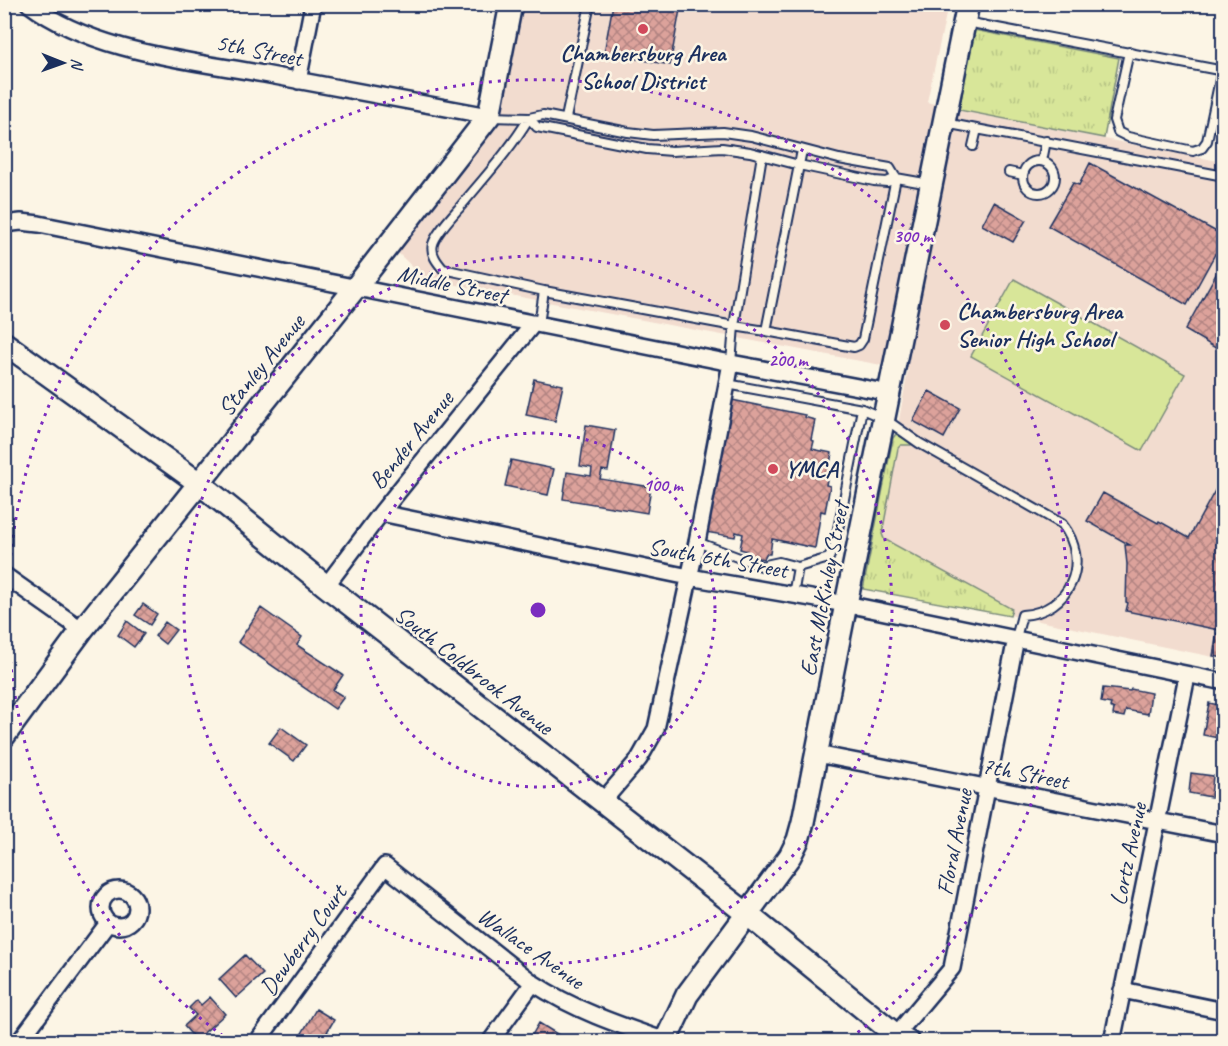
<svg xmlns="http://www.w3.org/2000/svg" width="1228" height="1046" viewBox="0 0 1228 1046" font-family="Caveat,sans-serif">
  <defs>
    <pattern id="grass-tufts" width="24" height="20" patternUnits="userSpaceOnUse" patternTransform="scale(1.5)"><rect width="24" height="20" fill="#d8e699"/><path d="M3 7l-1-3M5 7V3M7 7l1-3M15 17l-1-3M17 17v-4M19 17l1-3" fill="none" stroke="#b9c686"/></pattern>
    <pattern id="building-cross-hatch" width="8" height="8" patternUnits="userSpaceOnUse" patternTransform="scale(1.5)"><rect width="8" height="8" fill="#dca29b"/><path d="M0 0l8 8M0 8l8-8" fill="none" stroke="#b28482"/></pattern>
  </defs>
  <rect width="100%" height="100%" fill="#fcf5e5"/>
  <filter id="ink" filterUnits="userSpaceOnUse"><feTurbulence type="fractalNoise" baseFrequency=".0167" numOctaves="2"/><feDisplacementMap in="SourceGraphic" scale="12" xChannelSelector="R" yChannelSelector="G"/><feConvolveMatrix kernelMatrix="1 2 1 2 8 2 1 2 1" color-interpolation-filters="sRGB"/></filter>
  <g filter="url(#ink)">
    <path fill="#f2dccf" d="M522 5H948L927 102 956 110 1223 162V659L869 586 908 370 425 279 397 252 497 124Z"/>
    <path fill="url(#grass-tufts)" stroke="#7a8a7c" stroke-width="1.5" d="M974 30 1119 58 1104 138 959 110Z
      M896 434 911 442V445H901L898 448 882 534 884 539 1012 609 1010 616 863 589 893 438Z"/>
    <path fill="#d8e699" stroke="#7a8a7c" stroke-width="1.5" d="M1014 279 1185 374 1142 451 971 356Z"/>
    <path fill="url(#building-cross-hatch)" stroke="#1b2f5e" stroke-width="1.5" d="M613 4H681L670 65 604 53Z
      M1090 163 1224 236V247L1220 245 1187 305 1048 226 1073 183 1079 185Z
      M994 202 1026 220 1013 242 982 225Z
      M1224 260V353L1185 330Z
      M534 379 563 385 555 421 526 415Z
      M929 391 960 408 944 438 913 421Z
      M732 400 805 415 804 417 815 420 811 440 814 441 812 449 832 453 826 485 830 486 825 512 821 511 815 548 772 539 770 554H766L764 559 745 556 747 551 740 549 743 534 736 532 735 537 705 532Z
      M586 425 615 430 608 471 602 470 600 479 651 487 647 513 563 499 567 472 591 476 592 468 580 466Z
      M511 460 554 469 548 495 505 486Z
      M1224 474V553L1221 558 1224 560V631L1126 611 1128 603 1126 602 1127 564 1125 545H1130L1087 521 1103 493 1158 523 1159 521 1189 538Z
      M143 604 157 614 150 625 135 615Z
      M261 608 302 637 297 645 343 675 333 690 344 697 335 709 238 642Z
      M127 621 144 634 134 647 118 635Z
      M165 622 176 630 165 644 155 636Z
      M1217 633 1224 634V658L1213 656Z
      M1103 688 1130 691 1131 689 1151 693 1148 714 1126 710 1124 717 1113 715 1114 709 1110 707 1111 704 1101 702Z
      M1209 703 1224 706V739L1203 735Z
      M281 727 306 745 294 761 269 743Z
      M1191 773 1213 776 1211 797 1189 793Z
      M1218 779 1224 780V799L1213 797Z
      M245 955 263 974 236 998 219 979Z
      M210 997 225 1014 196 1040 184 1026 196 1015 189 1008 197 1000 201 1005Z
      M316 1009 334 1020 327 1032 333 1035 329 1042H297Z
      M539 1023 567 1040 566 1042H535L536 1040 531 1037Z"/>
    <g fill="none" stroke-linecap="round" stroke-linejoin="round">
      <g stroke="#1b2f5e" stroke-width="12">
        <path id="lane" d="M966 22 1224 71
          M1129 52 1114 120 1118 132 1128 137 1193 151 1202 148 1207 141 1222 70
          M543 115 628 132 653 135 723 132 751 136 839 159 890 168 896 178 887 182 874 181 799 165 750 152 722 148 672 151 647 149 537 127 529 118Z
          M490 117 529 118C510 150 484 178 460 207 452 216 436 233 433 244 430 254 438 263 443 269L544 291 734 326 731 363
          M566 118 590 4
          M945 123 1224 176
          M973 146 977 129
          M762 155 734 326 766 331 802 150
          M1023 177a16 16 0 1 1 32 0a16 16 0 1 1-32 0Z
          M1042 161 1046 141
          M1009 172 1023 175
          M539 324 544 291
          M766 331 854 347 859 345 863 339 896 178 930 184
          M727 384 862 409 885 419 919 443 1062 524C1092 562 1070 612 1022 615L1016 638
          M697 542 761 566 779 562 798 567
          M793 595 798 567 829 558 835 544 862 409"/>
      </g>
      <g stroke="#1b2f5e" stroke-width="20">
        <path id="street" d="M29 4C93 52 187 60 264 74 339 88 414 102 489 116
          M298 81 313 4
          M4 224 21 222 39 224 731 363 890 393
          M381 513 689 577 846 604 1224 682
          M4 575 82 630
          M326 586 381 513 534 323
          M817 754 1224 834
          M602 802 639 759 656 729 697 542 731 363
          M101 908a18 18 0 1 1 36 0a18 18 0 1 1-36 0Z
          M1122 990 1224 1011
          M896 1035 952 968 1016 638
          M19 1042 108 923
          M257 1042 385 866 533 983C574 1010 619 1025 666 1041
          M490 1042 533 983
          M1112 1042 1187 676"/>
      </g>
      <g stroke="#1b2f5e" stroke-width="26">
        <path id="secondary" d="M4 343 199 483 326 586 747 914 896 1035 908 1042
          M4 736 82 630 356 287 489 116 511 4
          M665 1042 687 995 790 856 798 840 803 822 846 604 968 4"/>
      </g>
      <use href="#lane" stroke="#fcf5e5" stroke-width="8"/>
      <use href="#street" stroke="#fcf5e5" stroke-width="15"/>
      <use href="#secondary" stroke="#fcf5e5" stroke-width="21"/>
    </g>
  </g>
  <g fill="none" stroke="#7b2cbf" stroke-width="3" stroke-dasharray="3 6">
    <circle cx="538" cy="610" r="177"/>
    <circle cx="538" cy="610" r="354"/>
    <path d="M230 1041A530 530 0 1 1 846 1041"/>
  </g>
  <g fill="#d1495b" stroke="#fcf5e5" stroke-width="2">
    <circle cx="643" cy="29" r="6"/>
    <circle cx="945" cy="325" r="6"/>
    <circle cx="773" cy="469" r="6"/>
  </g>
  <g text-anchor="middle" stroke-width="5" stroke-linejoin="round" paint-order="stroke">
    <g font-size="24" fill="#1b2f5e" stroke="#fcf5e5">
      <text transform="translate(259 50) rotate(11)" y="8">5th Street</text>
      <text transform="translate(452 284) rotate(12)" y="8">Middle Street</text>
      <text transform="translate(261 365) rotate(-51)" y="8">Stanley Avenue</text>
      <text transform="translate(411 440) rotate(-51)" y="8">Bender Avenue</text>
      <text transform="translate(718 558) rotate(10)" y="8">South 6th Street</text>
      <text transform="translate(824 589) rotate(-79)" y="8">East McKinley Street</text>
      <text transform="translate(474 670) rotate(38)" y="8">South Coldbrook Avenue</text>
      <text transform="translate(1025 773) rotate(11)" y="8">7th Street</text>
      <text transform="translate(954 842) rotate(-79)" y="8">Floral Avenue</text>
      <text transform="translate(1128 854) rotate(-78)" y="8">Lortz Avenue</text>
      <text transform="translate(303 940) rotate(-54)" y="8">Dewberry Court</text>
      <text transform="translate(531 948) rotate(35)" y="8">Wallace Avenue</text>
    </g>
    <g font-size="24" font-weight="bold" fill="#1b2f5e" stroke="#fcf5e5" text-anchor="start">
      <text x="643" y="61" text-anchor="middle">Chambersburg Area<tspan x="643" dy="28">School District</tspan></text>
      <text x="957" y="319">Chambersburg Area<tspan x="957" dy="28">Senior High School</tspan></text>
      <text x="785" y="477">YMCA</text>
    </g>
  </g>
  <circle cx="538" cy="610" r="9" fill="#7b2cbf" stroke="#fcf5e5" stroke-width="3"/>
  <g font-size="18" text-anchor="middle" font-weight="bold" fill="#7b2cbf" stroke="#fcf5e5" stroke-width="5" stroke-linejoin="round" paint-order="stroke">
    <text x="913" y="242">300 m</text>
    <text x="788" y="366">200 m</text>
    <text x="663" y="491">100 m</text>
  </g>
  <rect width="1228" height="1046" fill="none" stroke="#fcf5e5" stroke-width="24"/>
  <rect x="12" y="12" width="1204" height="1022" fill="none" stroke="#1b2f5e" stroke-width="2" filter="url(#ink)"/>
  <g transform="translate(63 63) rotate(91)" stroke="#fcf5e5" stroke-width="4.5" paint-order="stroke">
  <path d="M0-4.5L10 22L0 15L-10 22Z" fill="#1b2f5e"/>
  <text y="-9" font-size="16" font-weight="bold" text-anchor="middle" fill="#1b2f5e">N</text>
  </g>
</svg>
